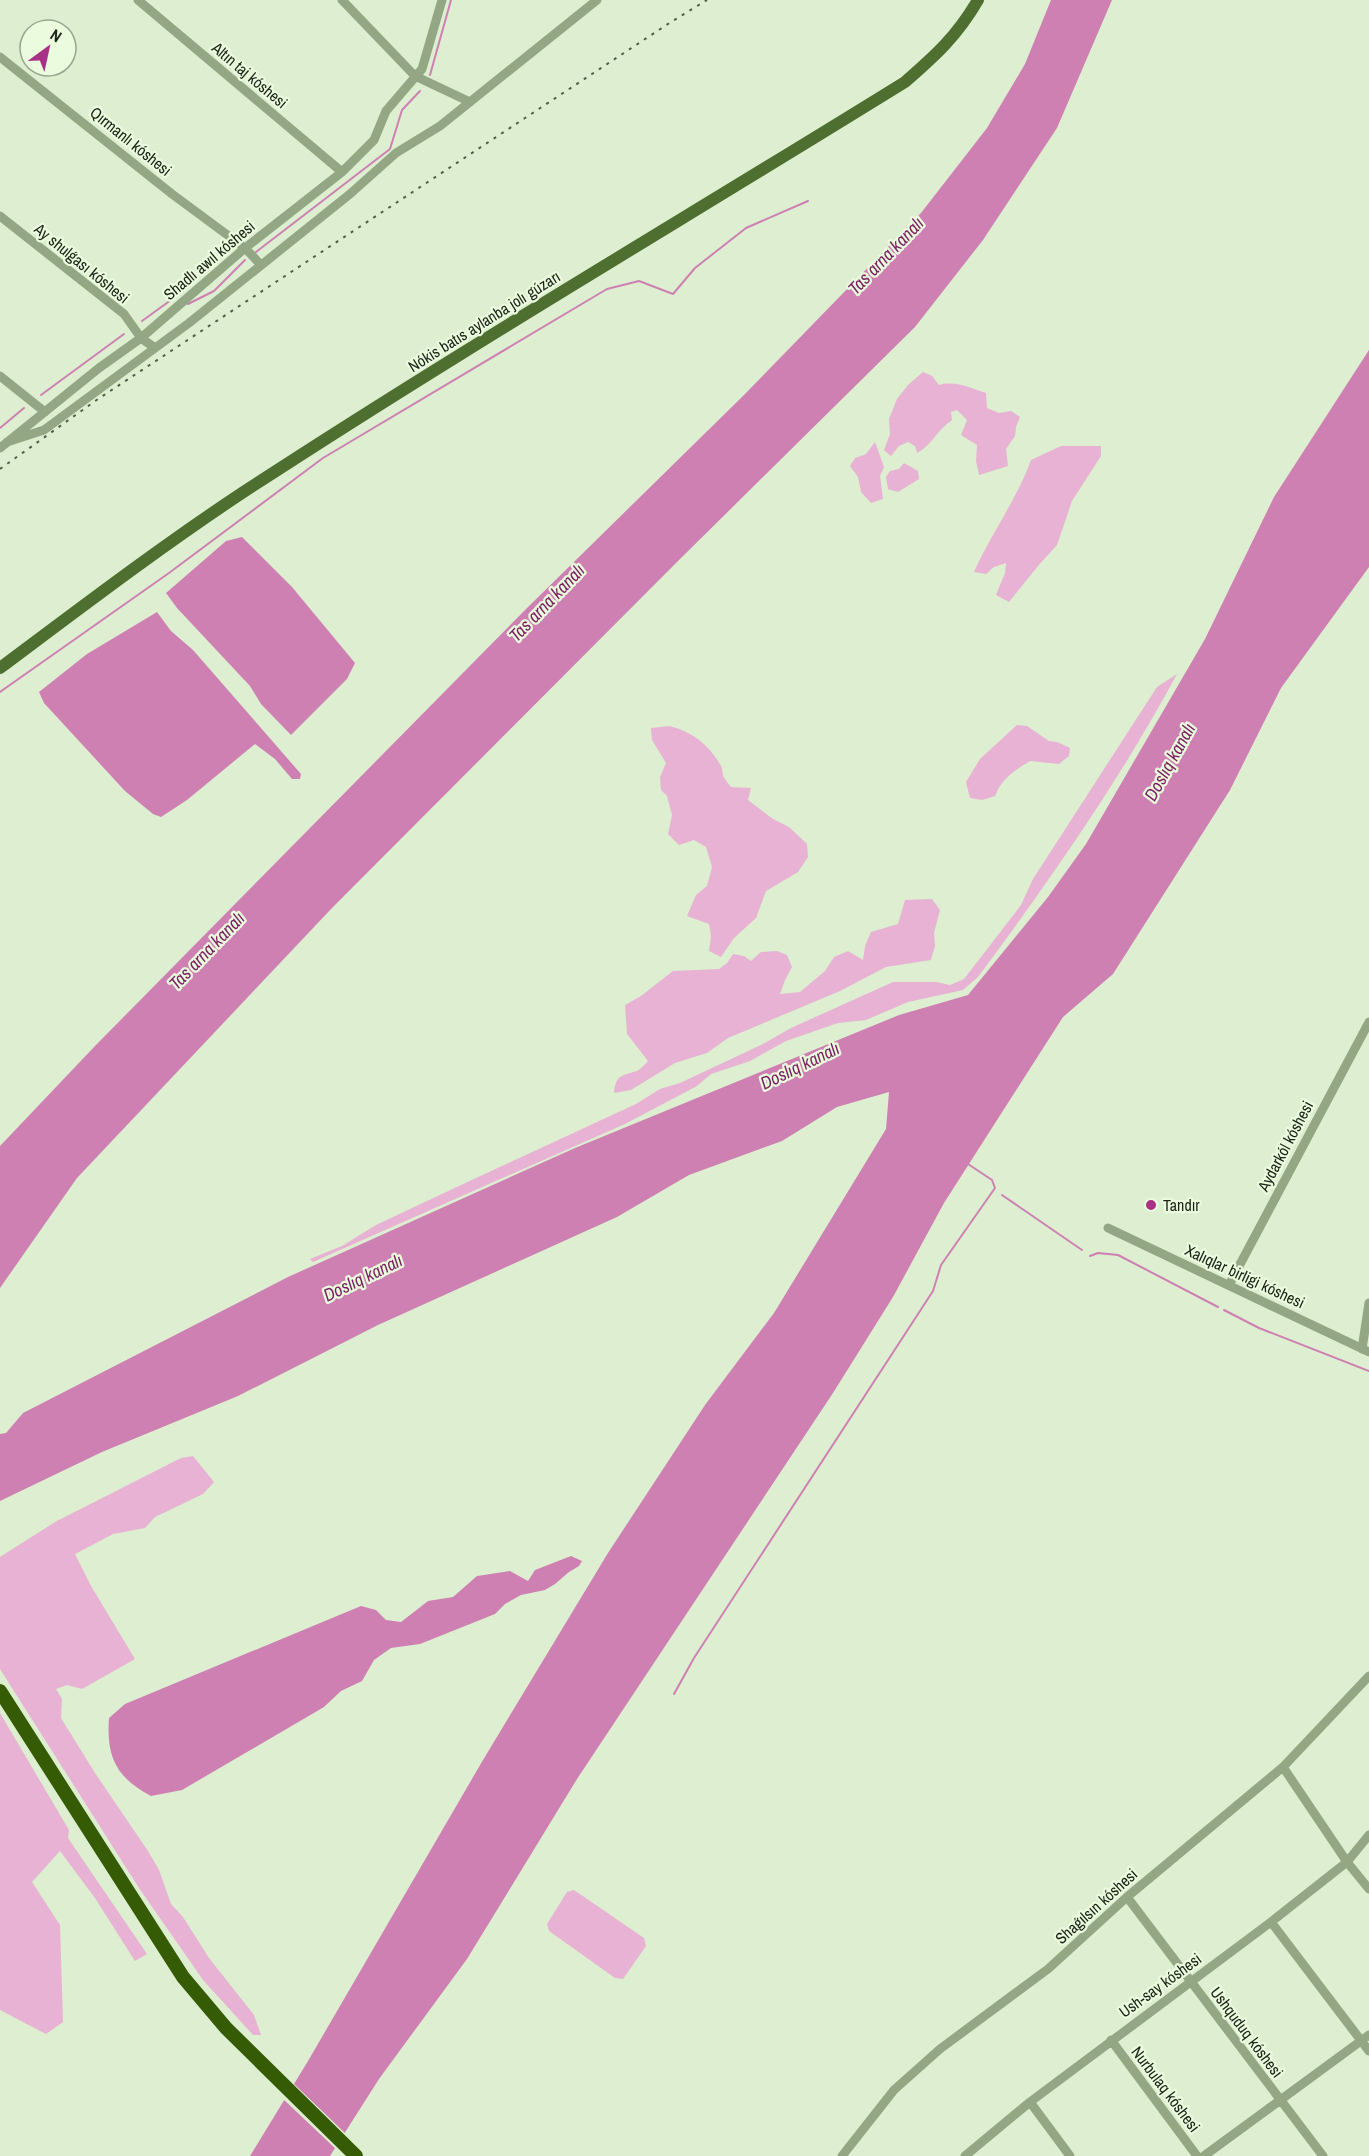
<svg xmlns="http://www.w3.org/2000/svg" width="1369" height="2156" viewBox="0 0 1369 2156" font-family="'Archivo Narrow',sans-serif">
  <rect width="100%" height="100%" fill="#ddefd0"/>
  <path fill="#e7b2d3" d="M923 372 932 376 939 385C956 380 970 388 986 393L987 408 999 413 1011 411 1020 417 1016 427 1015 436 1006 449 1008 466 979 475 976 461 977 445 961 435 967 420 957 410 951 412 952 420C938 429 932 445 917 453L915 446 908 442 899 446 891 456 884 450 890 434 889 419 897 399 908 385Z
    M875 442 884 467 880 476 883 499 871 503 861 492 858 477 850 466 855 458 866 454Z
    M1061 446H1101V456L1072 501 1057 545 1038 566 1009 602 996 595 1005 573 1006 563 994 567 986 574 974 572C991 534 1017 499 1031 460Z
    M904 463 918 471 919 479 898 492 888 489 886 477 890 471 899 469Z
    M1177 674C1120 780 1050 880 978 977L963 990 908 1002 866 1020 838 1023 786 1041 750 1061 711 1074 697 1086 625 1124 313 1262 310 1259 342 1246 376 1225 461 1185 636 1104 660 1089 680 1083 763 1044 791 1028 893 982H936L950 985 964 979 1021 905 1033 879 1157 687Z
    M1017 725 1027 726 1049 741 1057 742 1070 748 1069 756 1059 764 1030 761C1014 771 1002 778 995 796L982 800 970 798 966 782 980 759Z
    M669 726C692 731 709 745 721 766 723 769 722 772 723 775 724 779 729 784 731 787L751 788 748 800 773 819 789 827 807 844 808 857 798 872 766 891 756 918 734 938 721 957 709 951 711 936 709 924 687 916 696 895 707 886 712 867 706 847 694 840 679 845 668 834 672 815 667 796 661 790 660 777 666 763 652 740 651 728Z
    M932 899 940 910 934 933 935 946 931 960 886 967 840 991 728 1038 707 1053 675 1063 631 1090 614 1093C616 1074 622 1076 637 1071 641 1069 645 1064 648 1061L627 1034 625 1005 641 996 673 971 719 969 727 963 733 954 744 956 751 961 761 952 777 951 787 955 792 967 785 980 780 994 800 992 825 971 834 957 848 951 863 960 865 946 871 932 898 924 905 900Z
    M193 1456 214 1482 203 1494 155 1517 145 1528 113 1534 75 1554 91 1586 135 1659 82 1689 67 1685 56 1689 62 1699 61 1718 95 1773 148 1851 159 1870 171 1904 183 1917 209 1958 254 2015 261 2035H253L203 1980 139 1888 0 1669V1557L55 1522 181 1458Z
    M0 1713 69 1830 68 1838 147 1954 135 1961 95 1898 60 1851 32 1882 60 1925 63 2022 46 2034 0 2010Z
    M574 1890 644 1938 646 1946 623 1979 615 1978 549 1931 547 1924 567 1892Z"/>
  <path fill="#ce80b3" d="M1051 0H1112L1057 128 983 240 915 327 679 560 332 908 77 1178 0 1288V1146L95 1046 527 608 744 395 921 213 987 128 1025 64Z
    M1369 350V567L1281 688 1230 790 1113 974 1063 1017 944 1203 893 1297 833 1393 577 1779 467 1959 379 2079 330 2156H250L308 2061 483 1760 608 1553 705 1405 774 1313 886 1129 889 1092 837 1107 782 1141 689 1175 617 1217 378 1325 238 1396 102 1452 0 1501V1434L6 1433 23 1413 288 1277 575 1148 899 1015 968 995 1048 897 1086 844 1205 639 1274 497Z
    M242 537 292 587 355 663 347 679 291 735 261 704 250 686 177 608 166 593 226 541Z
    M157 612 171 631 193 650 301 774 300 779H292L275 759 255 744 187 800 161 817 153 814 125 791 44 703 39 692 87 654Z
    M571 1556 582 1561 579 1566 569 1572 555 1584 545 1590 521 1595 505 1604 495 1614 420 1644 391 1648 374 1660 362 1681 341 1691 324 1707 182 1790 151 1796C117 1778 106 1758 109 1718L125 1704 361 1606 376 1610 386 1620 401 1622 428 1601 453 1597 477 1576 510 1571 528 1581 535 1570Z"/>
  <path fill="#ddefd0" d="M292 2082 347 2135 337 2150 282 2098Z"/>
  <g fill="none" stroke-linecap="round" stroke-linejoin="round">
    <path stroke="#ce80b3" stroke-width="2" d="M430 75 451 0
      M256 252 390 149 402 110 420 91
      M188 304 214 291 245 260
      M142 321 171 300
      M41 395 124 334
      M0 428 24 408
      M0 692 169 573 323 458 607 289 639 281 673 294 695 268 746 228 808 201
      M1002 1195 1082 1250
      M1090 1256 1098 1253 1118 1255 1218 1307
      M1224 1310 1259 1328 1369 1371
      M674 1694 694 1658 933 1291 941 1265 995 1188 992 1180 968 1164"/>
    <path stroke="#93a785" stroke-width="9" d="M138 0 342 172
      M342 0 415 76 470 102
      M0 57 172 194 245 248 261 265
      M0 216 124 314 141 338 155 348
      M0 376 45 412
      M7 442 44 430 189 323 350 194 396 153 440 126 597 0
      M0 448 99 368 141 338 245 248 342 172 374 140 386 111 422 69 442 0
      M1108 1228 1369 1352
      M1229 1285 1369 1022
      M1362 1349 1369 1303
      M1283 1767 1347 1862 1369 1889
      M1127 1897 1323 2156
      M1271 1922 1369 2051
      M1111 2040 1197 2156
      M1030 2102 1070 2156
      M842 2156 894 2090 940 2049 1048 1969 1127 1897 1283 1767 1369 1676
      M965 2156 1030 2102 1271 1922 1347 1862 1369 1835
      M1204 2156 1369 2035"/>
    <path stroke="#4e6f30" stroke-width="12" d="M0 668C79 609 159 548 242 493 459 351 684 219 905 82 936 55 957 36 978 0"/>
    <path stroke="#355b04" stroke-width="14" d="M0 1691 183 1977 226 2028 356 2156"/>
    <path stroke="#525c4b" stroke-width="2" stroke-dasharray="3 6" stroke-linecap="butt" d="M0 469 98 399 671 22 707 0"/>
  </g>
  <circle fill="#a83086" stroke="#eafcdd" stroke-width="2" cx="1151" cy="1205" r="6"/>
  <g text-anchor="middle" stroke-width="4.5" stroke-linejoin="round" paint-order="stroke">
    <g font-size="16" fill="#1b2217" stroke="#eafcdd">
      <text transform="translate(250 75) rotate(40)" y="6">Altın taj kóshesi</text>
      <text transform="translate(131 141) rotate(39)" y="6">Qırmanlı kóshesi</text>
      <text transform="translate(209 260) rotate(-40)" y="6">Shadlı awıl kóshesi</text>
      <text transform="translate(82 263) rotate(39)" y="6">Ay shulǵası kóshesi</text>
      <text transform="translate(484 321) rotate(-32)" y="6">Nókis batıs aylanba jolı gúzarı</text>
      <text transform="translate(1285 1146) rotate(-62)" y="6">Aydarkól kóshesi</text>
      <text transform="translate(1245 1276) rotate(25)" y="6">Xalıqlar birligi kóshesi</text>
      <text transform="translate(1096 1906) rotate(-42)" y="6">Shaǵılsın kóshesi</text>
      <text transform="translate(1160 1985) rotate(-36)" y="6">Ush-say kóshesi</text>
      <text transform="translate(1247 2032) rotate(53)" y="6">Ushquduq kóshesi</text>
      <text transform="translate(1166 2089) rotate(53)" y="6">Nurbulaq kóshesi</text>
    </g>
    <g font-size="16" fill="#1b2217" stroke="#eafcdd" text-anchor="start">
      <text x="1163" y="1211">Tandır</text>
    </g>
    <g font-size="18" font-style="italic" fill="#7c1f62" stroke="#eafcdd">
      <text transform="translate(886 256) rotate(-46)" y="6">Tas arna kanalı</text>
      <text transform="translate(547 603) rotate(-46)" y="6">Tas arna kanalı</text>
      <text transform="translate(1170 762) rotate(-61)" y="6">Doslıq kanalı</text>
      <text transform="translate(207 951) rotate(-46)" y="6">Tas arna kanalı</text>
      <text transform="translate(800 1066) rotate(-26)" y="6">Doslıq kanalı</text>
      <text transform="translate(363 1278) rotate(-26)" y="6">Doslıq kanalı</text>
    </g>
  </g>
  <g transform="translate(48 48) rotate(33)"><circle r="28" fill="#eafcdd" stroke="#97a58e" stroke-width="1.5"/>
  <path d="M0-4.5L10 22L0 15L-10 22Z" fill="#a83086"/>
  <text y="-9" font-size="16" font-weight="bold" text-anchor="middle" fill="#1b2217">N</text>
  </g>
</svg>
